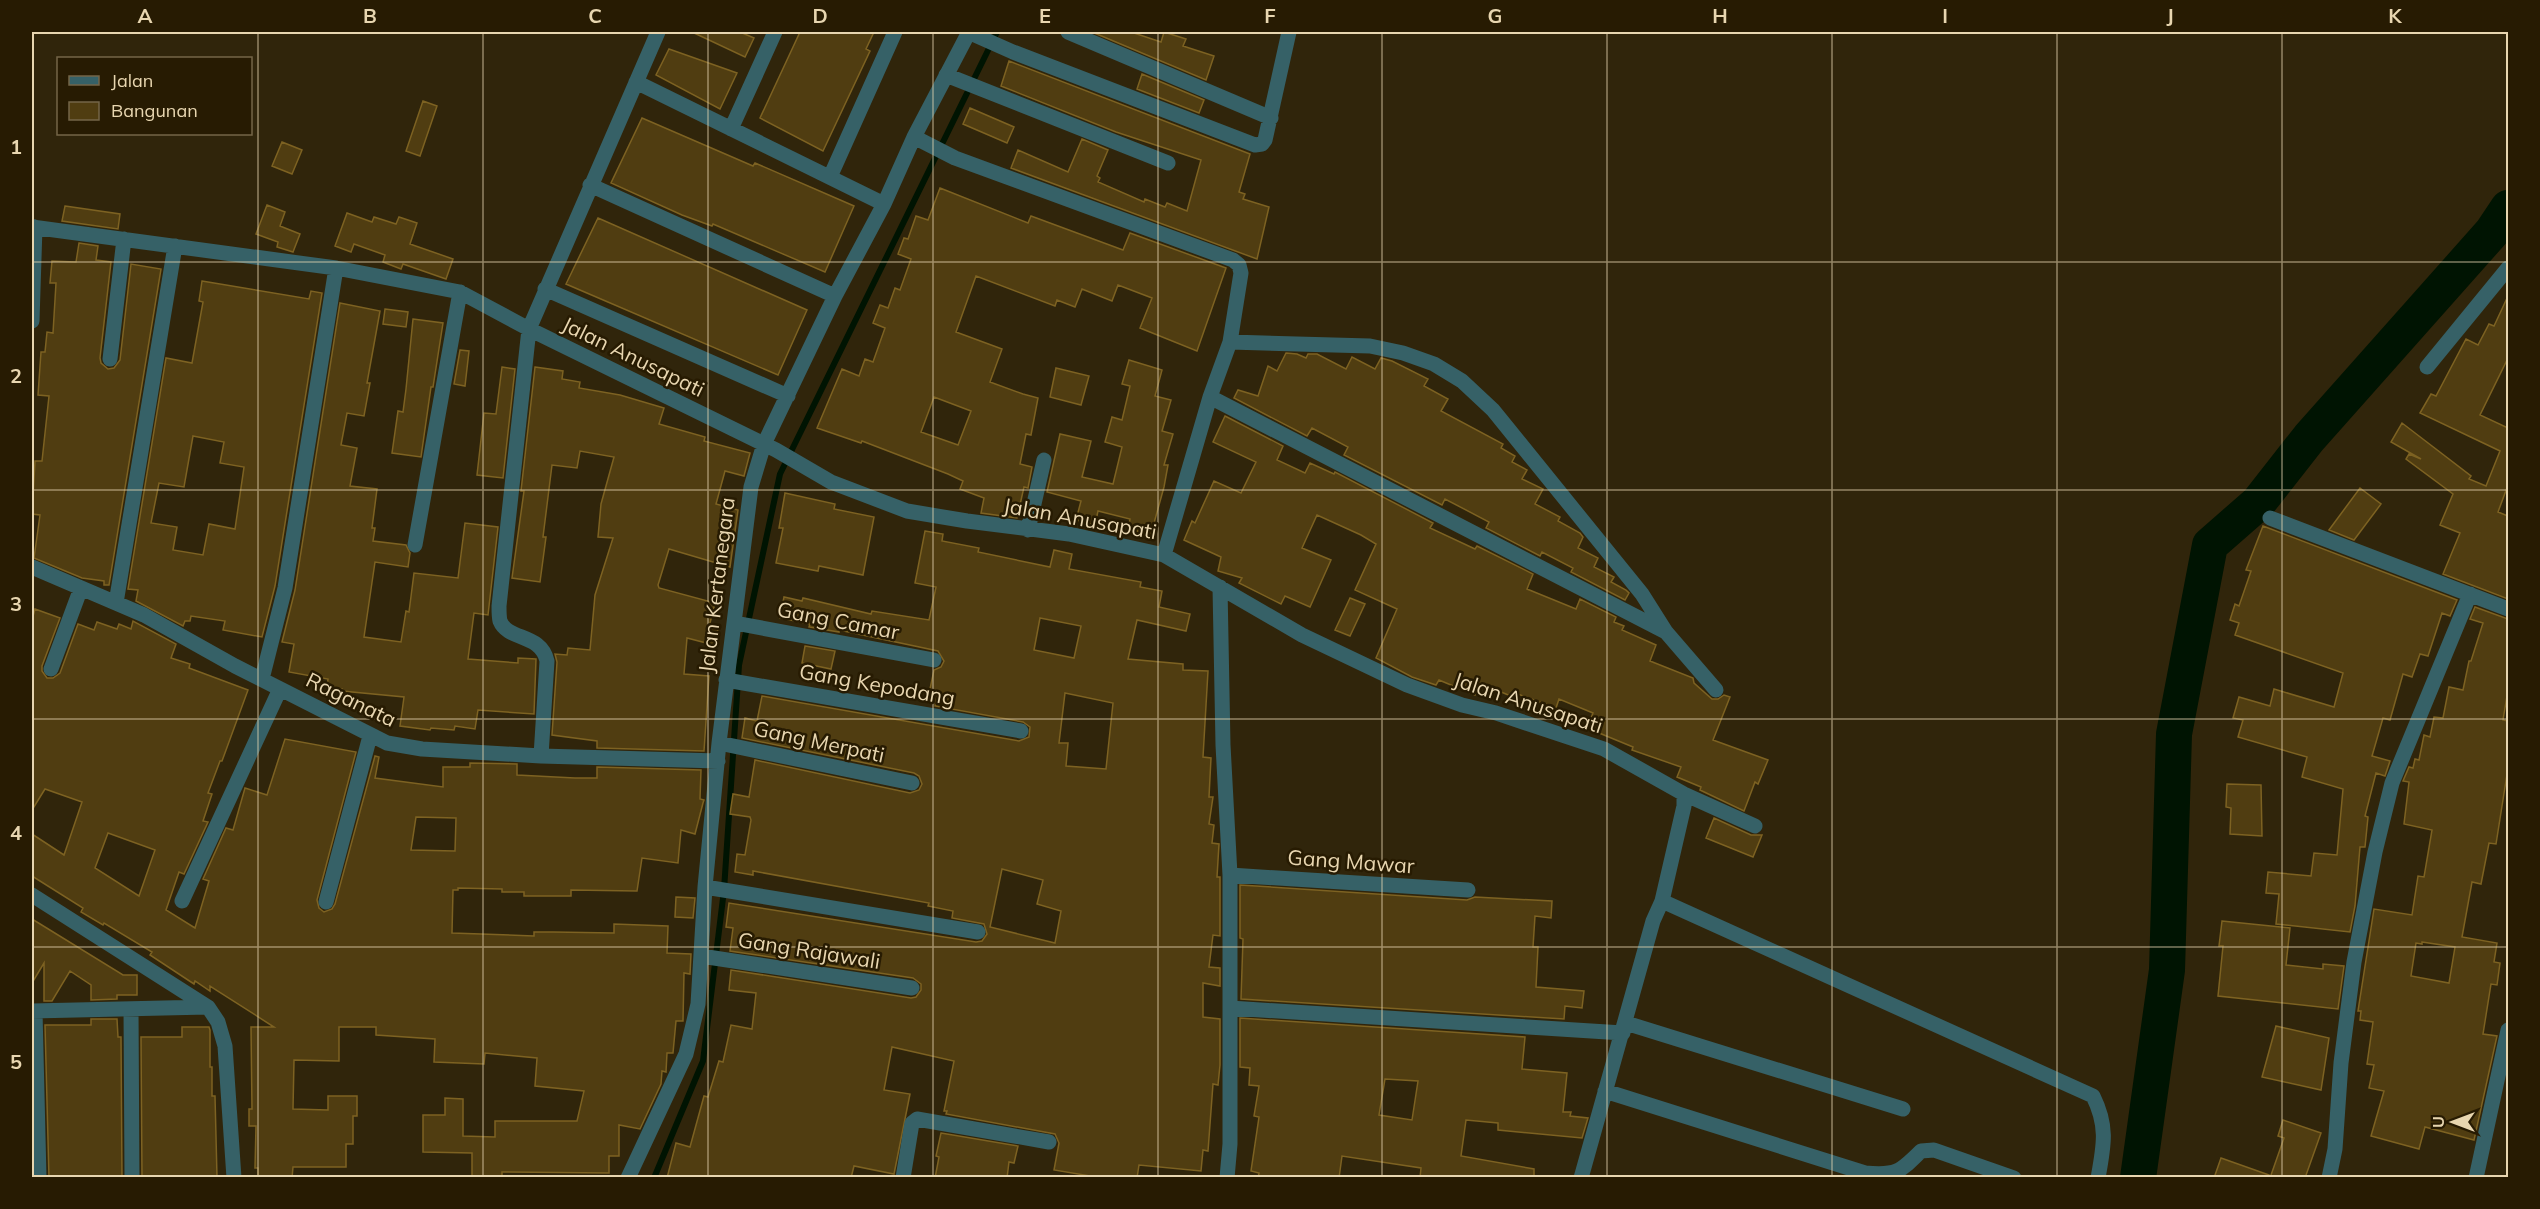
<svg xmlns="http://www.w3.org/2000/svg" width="2540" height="1209" viewBox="0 0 2540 1209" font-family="Mulish,sans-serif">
  <rect width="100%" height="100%" fill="#30250b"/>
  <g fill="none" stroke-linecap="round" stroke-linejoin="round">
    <path stroke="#001402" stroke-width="6" d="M654 1178 703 1061 724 890 739 665 780 474 997 32"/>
    <path stroke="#001402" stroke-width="36" d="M2138 1178 2167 970 2174 734 2210 545 2258 503 2309 438 2492 232 2508 208"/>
  </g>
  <path fill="#503d11" stroke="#7d6222" stroke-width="1.5" fill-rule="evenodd" d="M692 32H740L754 38 745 57Z
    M800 32H874L866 49 870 51 823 151 760 118Z
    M1092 32H1131L1161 42 1164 32 1186 39 1183 46 1214 56 1206 80Z
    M669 49 737 73 720 109 656 75Z
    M1009 61 1250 154 1239 192 1245 194 1243 199 1269 207 1257 259 1011 168 1018 150 1068 172 1082 139 1108 150 1097 176 1100 178 1098 182 1144 202 1145 199 1165 207 1167 203 1187 211 1201 160 1116 132 1001 86Z
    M1142 74 1204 100 1199 113 1137 89Z
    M423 101 437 106 420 156 406 151Z
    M970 108 1014 127 1007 143 963 124Z
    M642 118 753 166 755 163 854 206 825 272 713 224 712 226 682 215 611 183Z
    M282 142 302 150 292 174 272 166Z
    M940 188 1028 223 1031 216 1123 250 1130 233 1226 268 1197 351 1140 328 1152 298 1118 285 1112 301 1082 289 1075 307 1057 300 1055 306 976 276 956 332 1002 349 990 382 1023 394 1038 398 1031 435 1026 434 1020 464 1032 467 1028 488 1024 487 1017 518 981 513 984 498 960 489 963 481 948 474 862 441 861 443 817 428 842 369 859 376 865 359 873 362 885 328 873 323 880 305 888 308 895 288 900 290 911 259 898 254 904 238 908 239 916 216 928 220ZM934 397 971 411 958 445 921 432Z
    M267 205 285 212 280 226 300 234 293 252 277 247 278 242 256 234Z
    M65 206 120 214 118 229 62 221Z
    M347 213 372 222 374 217 396 224 399 217 417 223 410 244 453 259 446 279 403 264 401 269 383 262 385 255 354 244 351 252 335 246Z
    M598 218 807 310 778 375 566 284Z
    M79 243 98 246 96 260 111 262 100 358 101 363 108 369 114 368 120 360 131 264 161 269 109 585H104V581L82 578 34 558 40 515 32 514 35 461H42L49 396 38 395 41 352H45L47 332 53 333 56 283H50L52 261 76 262Z
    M202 281 309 299 311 291 322 293 275 586 262 637 223 630 225 621 191 616 190 621H185L183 626 136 601 138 590 128 589 166 358 192 363 203 302 199 301ZM193 436 224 442 220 463 244 467 235 529 209 524 203 555 173 550 177 527 151 523 159 483 184 487Z
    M2508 296V358L2480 415 2508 428V485L2498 512 2508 516V599L2443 574 2460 533 2440 525 2453 494 2406 459 2409 454 2421 459 2391 442 2402 423 2471 476 2469 479 2486 486 2500 451 2420 413 2431 394 2436 396 2466 339 2478 345 2489 324 2494 326Z
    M340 303 380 311 367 383H370L364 416 347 413 341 445 357 448 350 486 377 489 372 528H375L373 541 406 545 410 553 408 567 375 562 364 637 401 642 406 611 409 612 414 573 458 578 465 523 498 527 488 615 474 613 468 659 518 663V658L536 659 534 714 478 710 475 729 455 726 454 730 431 728 430 730 400 726 404 697 342 691V689L327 687 328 679 289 672 294 644 282 642 295 590Z
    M385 309 408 312 406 327 383 324Z
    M413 319 443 323 433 387H431L421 457 392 453 398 411 403 412 406 389Z
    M460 350 469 351 465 386 454 384Z
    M1286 353 1297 354 1306 358 1308 354H1317L1346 369 1352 357 1375 369 1381 358 1392 361 1428 379 1424 386 1448 399 1441 411 1503 444 1501 448 1515 456 1512 462 1527 470 1522 479 1543 489 1535 504 1560 517 1558 521 1580 533 1583 537 1578 548 1598 558 1594 567 1614 577 1611 582 1626 590 1629 593 1625 600 1571 572 1573 568 1542 552 1540 556 1486 528 1489 522 1445 499 1442 505 1344 455 1348 447 1312 428 1307 436 1234 398 1238 390 1258 396 1268 366 1277 371Z
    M1129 360 1162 370 1155 396 1171 400 1162 431 1173 434 1164 465H1168L1164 487 1151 534 1128 529 1130 519 1098 511 1095 525 1076 520 1081 501 1047 492 1060 434 1091 441 1082 477 1113 484 1122 447 1105 442 1112 417 1122 420 1130 386 1122 384Z
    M502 367 515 369 503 478 477 475 484 413 496 414Z
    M535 367 563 371 562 379 580 382 579 388 620 395 664 408 659 424 705 437 704 441 750 453 744 476 725 471 716 504 738 510 730 567 669 549 658 585 659 588 715 603 709 627 718 629 714 645 687 638 684 674 709 676 704 751 597 748V741L552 735 557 662 555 654 567 655 568 648 590 650 595 595 613 538 598 537 601 504 614 457 580 451 577 468 552 465 543 537H546L540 582 512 578 524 491H521Z
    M1056 368 1089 376 1081 405 1050 397Z
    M1225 416 1283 446 1277 460 1305 473 1310 463 1334 474 1335 472 1433 523 1430 528 1475 549 1477 546 1533 574 1527 589 1576 609 1580 599 1616 617 1614 622 1624 626 1622 630 1656 645 1650 661 1693 678 1694 683 1712 699H1718L1724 695 1730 697 1713 740 1768 760 1758 784 1755 782 1744 811 1700 790 1701 787 1677 777 1681 767 1632 750 1633 747 1587 728 1593 713 1559 699 1556 708 1515 693 1513 697 1480 683 1475 695 1439 680 1436 685 1412 677 1376 658 1397 609 1355 590 1376 544 1361 535 1317 515 1302 548 1331 560 1310 607 1285 596 1281 604 1239 583 1242 578 1218 571 1221 557 1184 540 1192 521 1195 523 1214 481 1241 493 1256 462 1213 442Z
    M2360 488 2381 504 2354 540 2329 530Z
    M785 493 835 504 834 509 874 517 863 575 819 566 818 571 776 563 783 528H779Z
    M2263 526 2457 600 2450 616 2442 613 2428 656 2420 654 2412 677 2403 674 2390 720 2383 718 2372 756 2390 761 2385 776 2376 773 2365 816 2368 817 2365 847H2360L2355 906 2350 932 2276 924 2279 894 2266 893 2268 872 2311 876 2314 853 2337 855 2343 789 2302 777 2307 757 2238 737 2243 720 2233 718 2239 697 2270 706 2274 689 2334 707 2343 673 2235 635 2239 623 2230 620 2235 604 2239 606 2251 571 2246 570Z
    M925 531 943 534 942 541 979 548 978 552 1050 567 1054 550 1072 554 1069 569 1141 582 1140 587 1162 591 1159 607 1190 614 1186 631 1137 620 1128 659 1183 664V670L1208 671 1203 757 1211 758 1209 797H1213L1209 824 1214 825 1212 843 1219 844 1217 877H1220V936L1213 935 1209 967 1220 968V986L1203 983V1017L1220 1019V1065L1218 1085 1213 1084 1208 1151 1203 1150 1201 1171 1139 1165 1137 1178H1102L1054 1170 1059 1143 1055 1134 946 1114 947 1111H944L954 1061 892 1047 884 1090 910 1094 894 1174 854 1166 851 1178H667L676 1143 690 1147 704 1096 708 1097 719 1061 723 1062 731 1025 752 1029 756 993 729 990 731 970 911 998 916 997 921 990V984L913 978 730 951 733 928 726 927 729 903 976 942 982 941 987 934 984 924 952 918 953 911 928 906 929 903 753 871V875L735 872 737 854 745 855 751 820 750 817 730 814 733 794 749 797 755 760 910 793 919 790 922 784 919 776 914 773 742 738 745 718 757 721 762 696 1019 741 1029 737 1030 727 1023 722 935 706 938 691 930 689 934 670 941 667 944 661 938 651 839 630V632L809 627 810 624 780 618 784 597 802 601 803 598 871 614 872 611 929 620 936 587 915 583ZM1040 618 1081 626 1074 658 1034 650ZM1065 693 1113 703 1106 769 1066 766 1068 743H1059ZM1002 869 1043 880 1037 904 1061 911 1055 943 990 927Z
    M1350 598 1365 604 1350 636 1335 630Z
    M2475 607 2508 619V690L2503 720 2508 721V768L2496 844 2489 843 2481 884 2472 882 2462 937 2497 943 2494 962 2500 963 2497 985 2491 984 2483 1034 2497 1036 2474 1140 2425 1127 2419 1149 2371 1136 2384 1091 2369 1088 2374 1065 2367 1064 2373 1022 2360 1020 2361 1011H2358L2374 909 2412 915 2418 876 2424 877 2432 830 2404 824 2409 782 2403 781 2409 767 2413 768 2415 759 2419 760 2424 735 2430 737 2434 717 2443 718 2449 687 2463 690 2469 661H2471L2483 623 2470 619ZM2422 942 2455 947 2449 983 2411 976 2416 943 2422 944Z
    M35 609 60 618 42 666V671L47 678H53L60 673 78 624 94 630 97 622 117 629 119 624 131 629 133 621 176 644 171 658 190 664 189 668 248 690 222 761H220L208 793 212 794 203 821 208 822 184 874 179 872 166 910 195 928 209 881 203 879 226 828 233 830 245 788 267 795 285 739 356 752 317 900 319 908 324 912 332 909 335 904 375 756 379 757 375 778 443 787V767H470V763L517 764V775L575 778H597V767L701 770 700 799 704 800 703 803 695 834 681 830 678 863 642 858 637 891 571 890V896H524V892H502V889L458 888V890H453L452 933 534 936V932H553L614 933V924L668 926 667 953 691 954 690 974 684 973 683 1021H676L673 1053H667L666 1072 662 1071 661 1084 640 1129 619 1125V1156H609V1173L502 1172V1178H472V1153L423 1152V1115H445V1098L463 1099V1136L495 1137V1121H577L584 1091 535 1086 537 1058 485 1053 484 1064 434 1062 435 1039 376 1035V1027H339V1061L294 1060 293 1109 328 1110V1096H357V1116H353V1144H346V1167H293L292 1178H258V1168H255L256 1126H249V1109H252L251 1027H274L210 986V991L195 981 194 984 150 955 152 952 104 923 103 925 81 912 83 908 32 876V834L64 855 82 802 45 789 32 810V620ZM416 817 456 818 455 851 411 850ZM108 833 155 850 139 896 95 868Z
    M805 646 835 651 831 669 802 663Z
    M2227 784 2261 785 2262 836 2230 834 2231 808 2226 807Z
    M1714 818 1751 835H1762L1753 857 1706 838Z
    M1240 885 1467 900 1475 897 1552 901 1551 918 1535 916 1533 947H1538L1536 987 1584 991 1582 1008 1565 1006 1564 1019 1241 999 1243 939 1240 938Z
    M676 897 695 898 693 918 675 917Z
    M32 919 123 975H137V995H117V999L91 1000V985L70 971 52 1001H44V963L32 983Z
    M2222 921 2290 928 2286 965 2323 969V964L2344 966 2338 1009 2218 996 2223 946H2219Z
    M1240 1018 1525 1037 1522 1069 1567 1073 1563 1112H1571L1570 1116 1588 1118 1582 1138 1498 1130V1123L1466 1120 1461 1156 1534 1169V1178H1420L1421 1168 1342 1156 1339 1178H1258L1259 1173 1251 1171 1259 1117 1254 1116 1259 1086 1249 1085 1250 1068 1240 1067ZM1385 1079 1418 1081 1412 1120 1379 1115Z
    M91 1019H117L118 1037H121L122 1178H49L45 1025H91Z
    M2276 1026 2329 1038 2321 1090 2262 1077Z
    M182 1027H209L210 1030V1067H212V1096H215L217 1177 142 1178 141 1037H182Z
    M2283 1120 2321 1133 2305 1178H2270L2284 1138 2278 1136Z
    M941 1133 1018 1146 1014 1163 1009 1162 1007 1178H935L939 1157 936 1156Z
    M2221 1158 2269 1175 2268 1178H2214Z"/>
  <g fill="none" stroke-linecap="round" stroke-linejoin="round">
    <path stroke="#366167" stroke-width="15" d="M968 32 1013 52 1255 145 1262 144 1265 140 1289 32
      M1068 32 1271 118
      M946 75 1168 163
      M636 82 884 204
      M731 129 775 32
      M914 137 955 158 1233 260 1239 265 1241 273 1230 342 1210 397 1164 555
      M830 177 895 32
      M590 185 835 296
      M32 227 336 268 460 292 529 329 776 450 831 482 907 511 967 521 1069 534 1164 555 1302 635 1407 685 1462 705 1496 713 1604 749 1684 794 1755 826
      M545 289 788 396
      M32 321 35 227
      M1230 342 1370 346 1403 353 1434 364 1462 381 1493 410 1642 594 1666 632
      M110 359 124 239
      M2427 367 2508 268
      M1210 397 1666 632 1716 690
      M2270 518 2508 609
      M1028 530 1044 460
      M415 545 460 292
      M32 567 144 615 235 666 387 743 422 749 541 756 718 761
      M1220 587 1223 745 1230 875V1144L1227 1178
      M116 603 175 246
      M735 623 934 660
      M51 669 81 588
      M262 679 285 588 336 268
      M726 680 1021 731
      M719 743 912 783
      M541 756 547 661C541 633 508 641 500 621 499 617 499 611 499 606L529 329 658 32
      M1230 875 1468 890
      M705 887 978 932
      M32 895 208 1007 218 1022 225 1046 234 1178
      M182 901 280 689
      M1662 901 2093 1096C2108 1126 2104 1145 2098 1178
      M326 902 370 736
      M701 956 912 988
      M1230 1008 1623 1033
      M131 1009 132 1178
      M32 1011 208 1007
      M35 1011 39 1178
      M1626 1023 1903 1109
      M1605 1091 1865 1173C1896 1176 1900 1172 1921 1151L1934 1150 2014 1178
      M628 1178 686 1054 698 1004 705 887 719 743 751 487 764 444 835 296 884 204 914 137 969 32
      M903 1178 912 1123 917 1119 1049 1142
      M1581 1178 1653 921 1662 901 1684 806V794
      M2329 1178 2335 1149 2341 1063 2354 962 2375 852 2392 783 2470 594
      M2476 1178 2508 1030"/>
  </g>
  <path fill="none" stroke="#e8d6b0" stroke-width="1.5" stroke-opacity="0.55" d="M258 32V1178M483 32V1178M708 32V1178M933 32V1178M1158 32V1178M1382 32V1178M1607 32V1178M1832 32V1178M2057 32V1178M2282 32V1178M32 262H2508M32 490H2508M32 719H2508M32 947H2508"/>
  <g text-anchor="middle" stroke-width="5" stroke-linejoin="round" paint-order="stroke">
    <g font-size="21" fill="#e8d6b0" stroke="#271b02">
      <text transform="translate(633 357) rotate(26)" y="7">Jalan Anusapati</text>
      <text transform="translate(1080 519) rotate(10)" y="7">Jalan Anusapati</text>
      <text transform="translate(717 585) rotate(-83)" y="7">Jalan Kertanegara</text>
      <text transform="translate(838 621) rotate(11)" y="7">Gang Camar</text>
      <text transform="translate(877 685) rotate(10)" y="7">Gang Kepodang</text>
      <text transform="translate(351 700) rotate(26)" y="7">Raganata</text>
      <text transform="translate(1528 703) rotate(18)" y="7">Jalan Anusapati</text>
      <text transform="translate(819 742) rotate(12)" y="7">Gang Merpati</text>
      <text transform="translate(1351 862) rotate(4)" y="7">Gang Mawar</text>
      <text transform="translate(809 951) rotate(9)" y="7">Gang Rajawali</text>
    </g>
  </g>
  <rect width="2540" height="1209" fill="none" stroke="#271b02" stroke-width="66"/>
  <rect x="57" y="57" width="195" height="78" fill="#271b02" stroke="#746648" stroke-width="1.5"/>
  <rect x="69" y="76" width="30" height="9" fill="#366167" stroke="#746648" stroke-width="1.5"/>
  <text x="111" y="87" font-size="18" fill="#e8d6b0">Jalan</text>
  <rect x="69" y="102" width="30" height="18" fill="#503d11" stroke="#746648" stroke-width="1.5"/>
  <text x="111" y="117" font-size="18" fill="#e8d6b0">Bangunan</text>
  <g transform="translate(2453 1122) rotate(270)" stroke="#271b02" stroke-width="4.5" paint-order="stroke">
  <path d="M0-4.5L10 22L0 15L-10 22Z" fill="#e8d6b0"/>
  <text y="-9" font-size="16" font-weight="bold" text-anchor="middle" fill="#e8d6b0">U</text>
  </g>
  <rect x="33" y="33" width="2474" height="1143" fill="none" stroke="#e8d6b0" stroke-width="2"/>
  <g font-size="20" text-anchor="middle" font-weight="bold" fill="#e8d6b0">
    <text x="145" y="23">A</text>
    <text x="370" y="23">B</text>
    <text x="595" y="23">C</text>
    <text x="820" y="23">D</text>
    <text x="1045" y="23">E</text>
    <text x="1270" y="23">F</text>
    <text x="1495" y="23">G</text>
    <text x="1720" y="23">H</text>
    <text x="1945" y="23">I</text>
    <text x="2170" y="23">J</text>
    <text x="2395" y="23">K</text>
    <text x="16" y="154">1</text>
    <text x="16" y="383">2</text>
    <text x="16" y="611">3</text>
    <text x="16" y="840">4</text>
    <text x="16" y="1069">5</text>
  </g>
</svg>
